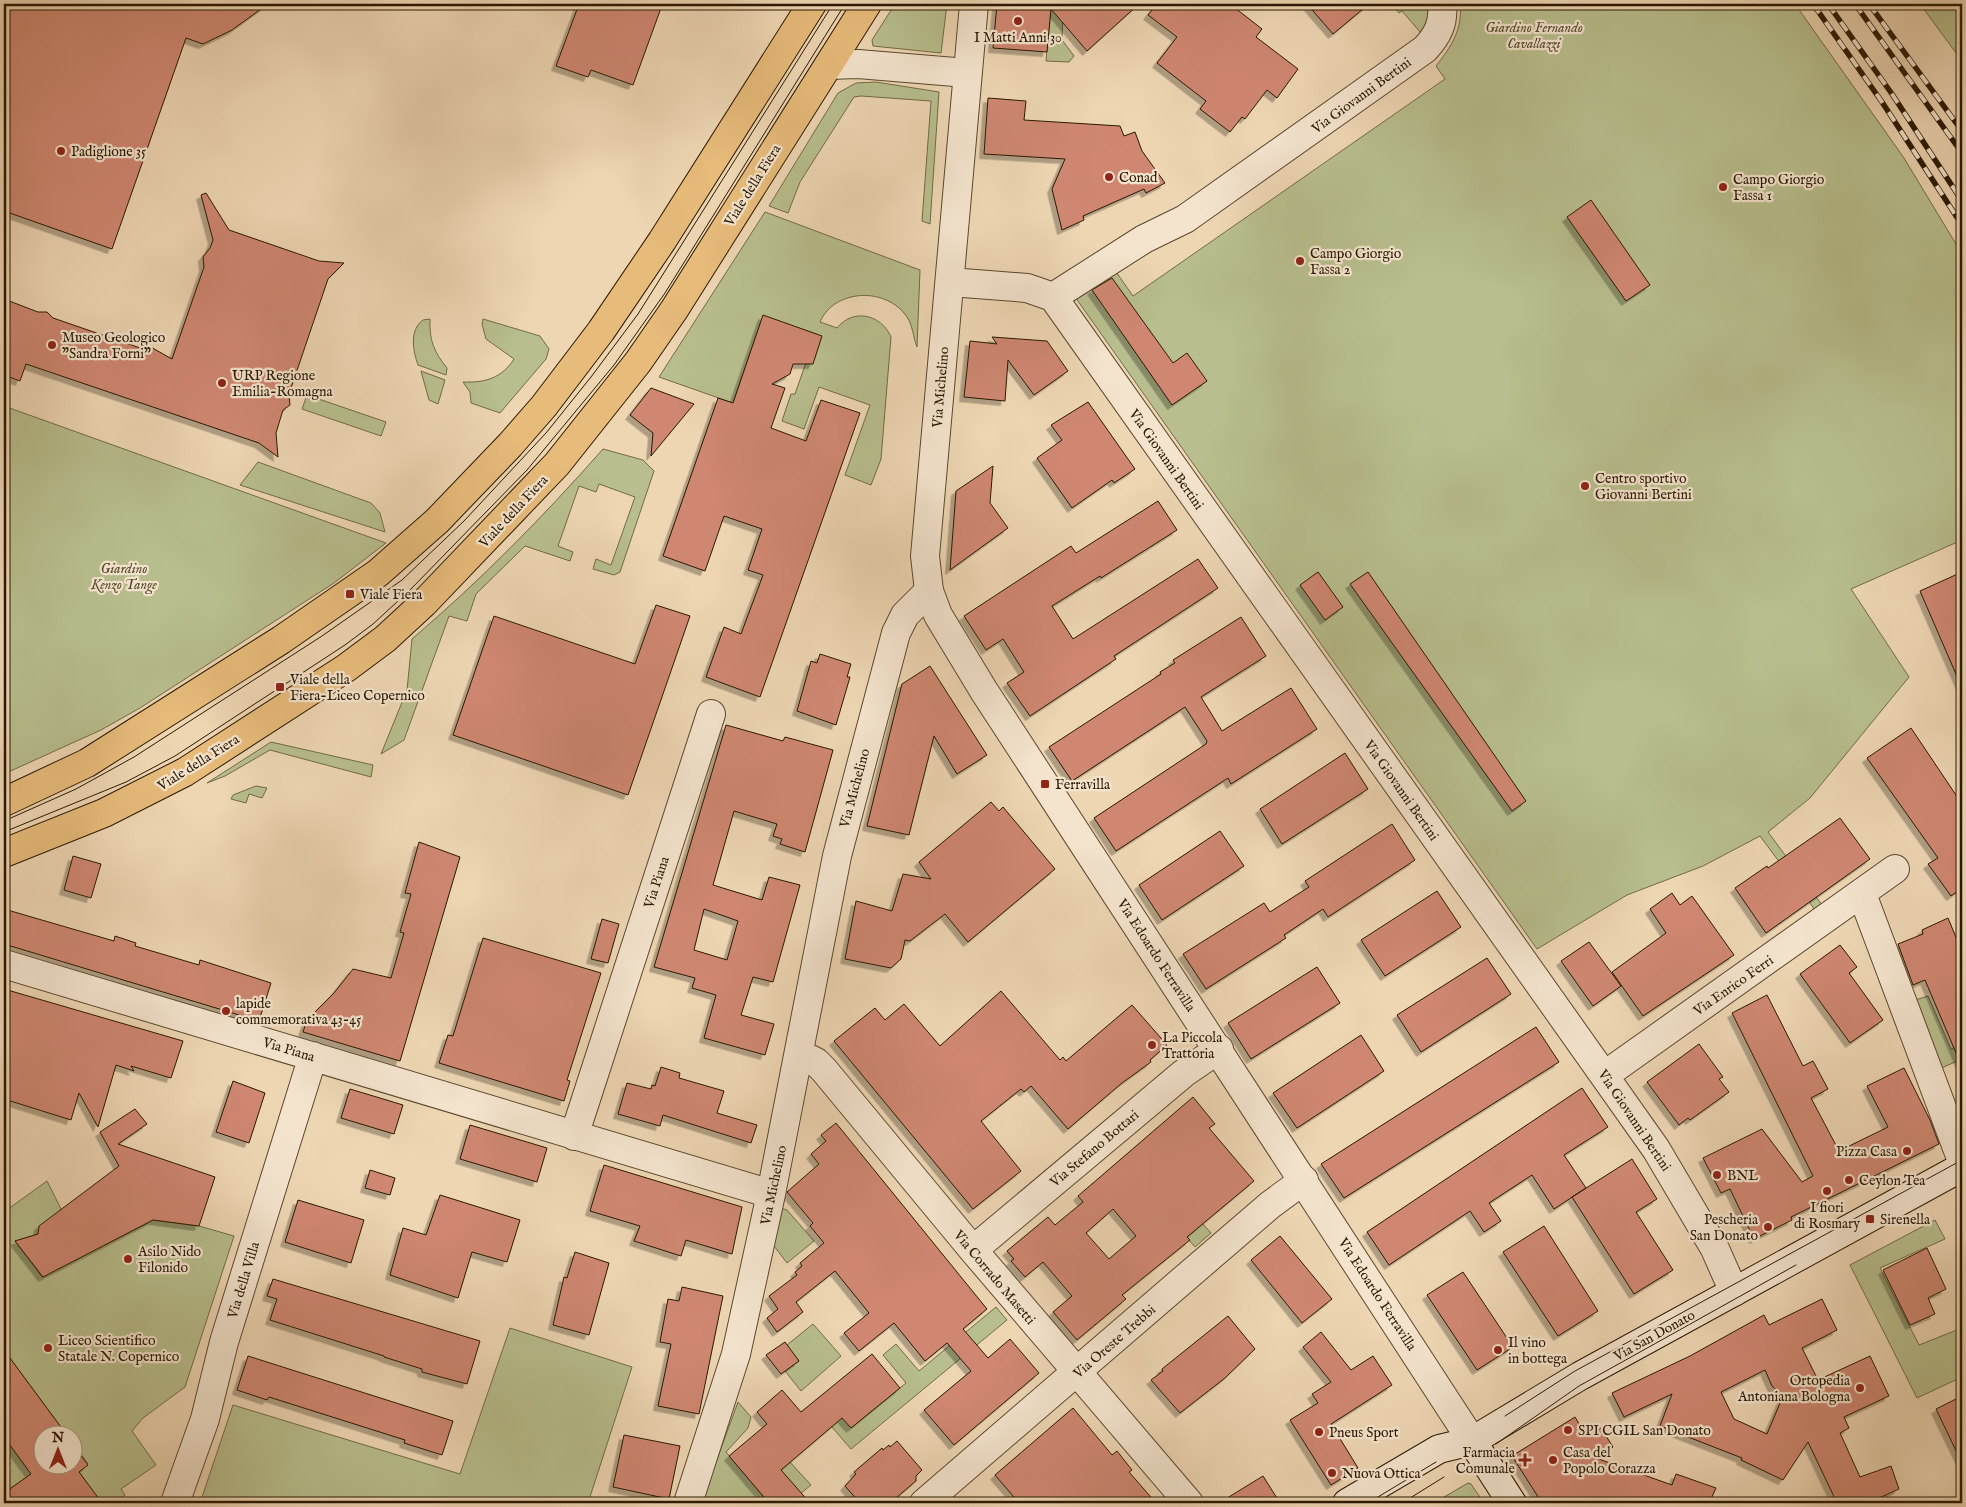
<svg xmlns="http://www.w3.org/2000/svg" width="1966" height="1507" viewBox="0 0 1966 1507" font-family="'IM FELL English',serif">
  <defs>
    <filter id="shadow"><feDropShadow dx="-4.5" dy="4.5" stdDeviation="0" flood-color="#0004"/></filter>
  </defs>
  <rect width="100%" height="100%" fill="#eed6b3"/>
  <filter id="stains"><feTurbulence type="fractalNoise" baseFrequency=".004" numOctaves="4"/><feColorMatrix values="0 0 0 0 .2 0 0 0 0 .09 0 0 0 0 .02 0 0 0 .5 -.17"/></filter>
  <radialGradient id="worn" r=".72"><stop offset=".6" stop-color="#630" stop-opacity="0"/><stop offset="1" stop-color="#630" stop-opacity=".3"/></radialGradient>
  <path fill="#b8be8d" stroke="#706b47" d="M895 4H947L941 53 873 46 872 40Z
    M1051 4H1063L1062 40 1074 56 1069 62 1046 61Z
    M1392 4H1432L1431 18 1421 33 1402 11 1399 13Z
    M1460 4H1795L1904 158 1962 254V540L1851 589 1909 677 1810 798 1768 832 1822 905 1815 910 1760 836 1703 866 1627 895 1537 949 1075 297 1114 269 1133 296 1445 79 1436 66C1451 47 1463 29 1460 4Z
    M1920 4H1962V61Z
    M876 82 939 92 930 224 922 221 931 101 861 96 854 97 800 182 788 213 769 206 838 93 856 83Z
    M765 212 920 270 917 347C913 337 913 326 907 317 887 287 835 288 820 322L837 328C853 308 881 314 891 337L881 459 871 485 845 475 870 405 819 387 804 429 782 421 791 394H795L816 334 763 316 733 403 659 377Z
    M430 319C429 340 434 352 447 368L446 375 418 365C413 351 409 330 423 320Z
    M483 319 540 336 549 349 546 359 500 413 471 403 470 392 463 382C485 383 502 378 514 359L486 339 482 324Z
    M421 371 445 380 438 404 429 400Z
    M307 395 386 422 381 436 302 409Z
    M4 406 386 543 334 583 140 708 101 730 4 774Z
    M603 449 643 460 654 471 620 572 614 575 593 569 596 559 611 565 635 497 599 484 596 492 579 486 558 546 573 552 570 561 525 546 476 594 467 621 449 616 404 740 381 754 407 690 412 639C481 580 543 517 603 449Z
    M258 462 371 503 380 513 385 532 240 485Z
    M271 742 373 765 371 777 270 750 225 776 207 783Z
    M256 786 267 788 262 798 249 794 246 803 231 799 233 795Z
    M1928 996 1951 1049 1962 1044V1059L1939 1069 1912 1001Z
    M47 1181 61 1209 38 1234 15 1241 42 1277 153 1220 199 1226 234 1236 185 1387 143 1418 132 1431 156 1465 121 1489 125 1495 114 1503H102L79 1472 88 1464 73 1443 72 1434H66L4 1350V1212Z
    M1165 1182 1211 1233 1195 1247 1162 1209Z
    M781 1208 787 1210 814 1241 787 1263 774 1246Z
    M1935 1220 1945 1239 1880 1268 1919 1345 1962 1328V1377L1917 1398 1850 1265Z
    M996 1307 1007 1320 851 1449 818 1411 830 1403 851 1428 906 1383 883 1355 896 1344 919 1371Z
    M813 1324 841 1356 801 1391 785 1371 799 1361 787 1345Z
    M510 1328 632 1367 588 1503H200L233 1405 460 1474Z
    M738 1402 751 1417 748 1428 726 1452 767 1501 779 1468 788 1460 811 1485 789 1503H701Z
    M4 1437 31 1474 4 1493Z
    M1468 1483 1471 1484 1484 1503H1434Z"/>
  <path fill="#cf8771" stroke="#291801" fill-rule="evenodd" filter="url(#shadow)" d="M4 4H268L232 30 203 44 186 38 112 249 4 211Z
    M579 4H648L661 8 633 85 591 70 588 77 556 66Z
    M997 4H1139L1087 51 1051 9 1047 52 993 48Z
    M1157 4H1230L1262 29 1256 37 1298 69 1277 98 1267 90 1245 119 1242 117 1230 132 1200 109 1206 101 1157 63 1177 37 1148 15Z
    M1307 4H1369L1333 34Z
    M988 98 1026 101 1024 120 1120 126 1124 136 1135 132 1142 151 1165 183 1146 193 1144 189 1083 216 1084 220 1062 230 1052 189 1065 159 984 154Z
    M206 193 229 230 319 261 344 263 328 279 289 394 290 405 283 410 276 433 278 457 259 443 26 364 20 381 4 375V299L38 312H47L53 318 146 350 147 345 172 359 204 267 203 257 210 248 213 240 201 195Z
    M1591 200 1650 285 1626 301 1567 217Z
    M1112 278 1173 363 1187 353 1207 381 1172 405 1092 290Z
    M763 315 822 336 813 364H793L790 374 772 384 785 388 771 428 806 441 821 400 860 413 760 697 706 677 724 627 741 634 763 575 748 570 762 529 724 516 705 571 663 556 718 398 733 403Z
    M992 337 1047 341 1068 371 1034 395 1008 360 1005 401 964 397 970 341 997 344Z
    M651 388 694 404 651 456 653 433 630 415Z
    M1088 402 1135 469 1114 483 1112 480 1072 508 1037 458 1062 440 1051 425Z
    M993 466 990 503 1008 528 950 570 956 491Z
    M1158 501 1177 530 1101 578 1100 576 1052 606 1073 639 1198 559 1218 588 1114 656 1116 659 1030 716 1007 683 1024 672 1003 639 986 650 964 616 1071 546 1076 553Z
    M1318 572 1343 607 1325 620 1300 585Z
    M1368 572 1526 801 1512 811 1350 584Z
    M1962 572V688L1920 591Z
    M656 605 690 616 628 795 453 735 494 616 635 664Z
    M1241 617 1266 656 1201 697 1222 731 1291 688 1317 729 1231 784 1228 778 1116 851 1094 818 1206 744 1207 741 1185 707 1072 781 1049 747 1161 674 1160 672 1175 663 1173 660Z
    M820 654 851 664 847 677H850L836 725 797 711 811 661 817 663Z
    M930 666 987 755 957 774 934 736 909 835 867 826 902 684Z
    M726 725 783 741 785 737 833 750 805 852 780 844 782 839 773 836 777 824 734 811 713 885 762 900 769 877 800 885 773 982 753 977 741 1015 774 1024 765 1055 704 1038 716 995 692 988 695 978 654 967ZM704 909 738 921 727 960 694 950Z
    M1911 728 1962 804V888L1951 896 1928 864 1938 858 1867 758Z
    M1345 753 1368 789 1282 844 1260 809Z
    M991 802 999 811 1003 807 1055 869 968 942 945 914 910 941 905 940 901 959 891 968 845 959 856 901 892 911 903 874 931 879 919 862Z
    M1840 818 1870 859 1766 933 1735 888 1767 866 1768 868Z
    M1392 824 1415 860 1328 917 1323 909 1284 935 1286 938 1206 989 1183 954 1264 903 1270 912 1309 887 1305 881Z
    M1220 831 1244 866 1162 920 1139 885Z
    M419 842 460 857 400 1061 303 1032 307 1020 334 993 353 969 391 978 404 933 400 932 411 894 405 893Z
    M73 856 101 864 91 898 64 890Z
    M1437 891 1461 927 1385 976 1361 940Z
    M1672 893 1680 905 1692 896 1734 955 1643 1016 1612 972 1666 933 1650 909Z
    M4 909 114 941 115 936 136 943 135 946 199 965 200 960 271 983 259 1021 4 944Z
    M1948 918 1962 952V1067L1925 980 1913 985 1898 944 1923 934 1922 930Z
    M602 919 619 924 608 963 591 959Z
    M483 938 601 973 567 1080 570 1081 564 1101 439 1063 448 1035 453 1036Z
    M1589 942 1621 986 1593 1006 1561 961Z
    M1840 945 1857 967 1849 973 1883 1020 1850 1043 1800 974Z
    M1487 958 1511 994 1421 1052 1397 1015Z
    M1317 967 1340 1003 1251 1059 1228 1023Z
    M4 989 183 1041 171 1078 131 1066 134 1071 116 1065 98 1127 79 1093 71 1120 4 1099Z
    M1001 991 1060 1060 1063 1057 1066 1061 1132 1005 1167 1045 1150 1060 1151 1062 1122 1083 1068 1129 1031 1086 1024 1092 1021 1089 981 1121 1021 1171 973 1209 834 1041 875 1008 885 1020 904 1004 940 1046Z
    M1767 995 1803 1066 1813 1061 1828 1089 1811 1098 1839 1151 1888 1127 1867 1086 1904 1068 1930 1120 1939 1144 1791 1217 1792 1220 1754 1239 1730 1189 1721 1193 1703 1158 1762 1129 1802 1182 1813 1176 1732 1013Z
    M1536 1027 1559 1062 1344 1198 1321 1164Z
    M1361 1035 1384 1071 1297 1128 1273 1093Z
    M1699 1044 1723 1077 1719 1079 1729 1092 1690 1120 1688 1118 1679 1125 1647 1082Z
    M661 1067 680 1073 679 1078 724 1091 717 1113 757 1125 751 1143 663 1115 660 1126 618 1114 627 1083 651 1089 652 1085 655 1086Z
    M233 1081 265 1093 249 1143 216 1132Z
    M1582 1088 1608 1127 1564 1155 1586 1188 1554 1209 1532 1175 1489 1203 1501 1221 1484 1232 1470 1211 1389 1265 1367 1232Z
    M350 1089 403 1105 394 1134 341 1118Z
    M1193 1097 1215 1124 1209 1128 1254 1181 1187 1237 1190 1240 1122 1295 1126 1299 1077 1340 1053 1312 1072 1296 1043 1262 1025 1277 1011 1261 1014 1259 1007 1251 1048 1217 1055 1225 1083 1202 1078 1196ZM1113 1209 1136 1236 1109 1259 1086 1233Z
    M135 1109 147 1124 118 1144 215 1177 199 1226 153 1220 43 1277 15 1241 38 1234 39 1226 119 1166 100 1132Z
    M836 1123 987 1309 963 1329 988 1358 1010 1339 1039 1373 954 1445 924 1410 971 1371 947 1343 925 1361 894 1323 859 1351 844 1333 869 1313 835 1271 796 1302 803 1312 777 1332 767 1318 778 1309 769 1296 797 1275 795 1272 802 1266 800 1263 824 1243 810 1226 813 1223 787 1192 819 1164 811 1154 826 1141 821 1135Z
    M470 1125 547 1148 537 1182 460 1159Z
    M1632 1159 1657 1199 1636 1212 1673 1270 1634 1294 1572 1197Z
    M604 1165 742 1207 732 1254 686 1240 681 1256 634 1241 640 1226 590 1211Z
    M370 1170 395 1178 390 1195 365 1188Z
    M440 1195 520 1220 507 1262 472 1252 458 1298 390 1275 403 1228 426 1235Z
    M298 1200 364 1220 351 1263 285 1242Z
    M1544 1226 1598 1311 1558 1336 1503 1252Z
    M1280 1236 1332 1299 1302 1323 1251 1260Z
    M1927 1248 1946 1289 1928 1298 1935 1314 1910 1325 1883 1270Z
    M575 1252 609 1263 589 1335 553 1325 564 1277 567 1278Z
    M1463 1272 1513 1347 1477 1370 1427 1295Z
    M273 1279 480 1341 467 1384 422 1372V1369L384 1357V1356L270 1320 277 1299 267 1296Z
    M682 1287 723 1296 699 1414 658 1406 671 1344 660 1342 668 1299 679 1301Z
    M1822 1299 1837 1330 1802 1348 1818 1380 1870 1356 1889 1396 1844 1417 1849 1428 1840 1433 1860 1477 1891 1466 1899 1489 1868 1503H1837L1808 1442 1783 1480 1741 1460 1742 1458 1660 1426 1672 1394 1624 1417 1612 1393 1690 1356 1764 1315 1769 1325ZM1765 1370 1772 1386 1783 1396 1767 1434 1734 1419 1721 1392Z
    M1228 1316 1255 1349 1225 1378 1180 1413 1151 1380 1163 1371 1162 1369Z
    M1321 1332 1351 1370 1373 1356 1392 1385 1331 1424 1358 1468 1331 1485 1290 1420 1318 1403 1312 1394 1331 1382 1303 1347Z
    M785 1342 799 1361 781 1374 766 1355Z
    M4 1350 66 1434H42V1464H72V1443L88 1465 79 1472 102 1503H4V1493L31 1474 4 1437Z
    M872 1354 900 1388 851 1428 842 1418 781 1470 810 1503H769L729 1456 767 1424 757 1412 782 1390 801 1412Z
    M248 1356 453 1421 442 1455 404 1443 405 1440 269 1397 267 1400 237 1390Z
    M1962 1396V1463L1936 1409Z
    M1073 1408 1112 1455 1117 1451 1132 1470 1129 1472 1156 1503H1019L995 1475Z
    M1575 1417 1587 1437 1601 1428 1613 1447 1596 1458 1672 1485 1676 1474 1716 1488 1711 1499 1716 1501V1503H1542L1512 1456Z
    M624 1435 680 1446 669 1499 613 1487Z
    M897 1441 922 1470 916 1476V1481L890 1503H860L845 1486 856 1474 854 1472 882 1448 883 1450 889 1445 890 1447Z
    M1263 1476 1280 1503H1219Z"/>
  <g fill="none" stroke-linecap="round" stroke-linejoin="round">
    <g stroke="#5a482e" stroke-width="30">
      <path id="minor" d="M829 65 858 64 967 73
        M950 282 1027 288 1053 297 1656 1149 1715 1249 1734 1292
        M1053 297 1144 239 1185 219 1425 49C1438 35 1444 23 1442 4
        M1862 894 1962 1161
        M4 964 771 1194
        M800 1054 816 1062 824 1070 973 1250 1189 1503
        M1605 1075 1895 869
        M574 1136 711 714
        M973 1250 1184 1073 1219 1049
        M175 1503 205 1419 224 1342 313 1056
        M688 1503 736 1354 771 1194 837 856 896 633 905 615 929 591
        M924 1503 1270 1205 1304 1180"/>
    </g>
    <g stroke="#5a482e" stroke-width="30">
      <path id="tertiary" d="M974 4 925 556 929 591 938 615 984 691 1472 1441"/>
    </g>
    <g stroke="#291801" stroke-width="30">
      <path id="secondary" d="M1472 1441 1512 1503
        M1347 1503 1439 1449 1472 1441 1580 1376 1962 1167"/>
    </g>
    <g stroke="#291801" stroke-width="30">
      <path id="primary" d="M4 802 87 763 281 640 378 573 437 521 510 445 544 406 601 331 662 241 812 4
        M4 853 104 813 185 772 346 668 385 639 424 603 557 464 638 362 674 310 867 4"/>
    </g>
    <use href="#minor" stroke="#f4e4ce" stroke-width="28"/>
    <use href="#tertiary" stroke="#f4e4ce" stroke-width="28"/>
    <use href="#secondary" stroke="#f4e4ce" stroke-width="28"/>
    <use href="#primary" stroke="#e7bb7a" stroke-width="28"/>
    <path stroke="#291801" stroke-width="1" d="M4 821 76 789 134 757 322 636 402 580 464 521 546 433 591 377 638 314 833 4
      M4 832 126 782 175 756 345 645 373 624 410 590 527 470 614 365 665 293 845 4
      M1505 1416 1575 1371 1962 1160
      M1496 1444 1579 1386 1796 1265
      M1368 1503 1436 1462
      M1402 1503 1444 1477"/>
    <g stroke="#291801" stroke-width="5.5">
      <path id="rail" d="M1813 4 1882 102 1962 225
        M1828 4 1892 94 1962 201
        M1855 4 1962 153
        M1869 4 1962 131"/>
    </g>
    <use href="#rail" stroke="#f4e4ce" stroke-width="4" stroke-dasharray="11" stroke-linecap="butt"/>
  </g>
  <g fill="#8f2418" stroke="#f4e4ce" stroke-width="2">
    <circle cx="1018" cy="21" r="5"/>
    <circle cx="61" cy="151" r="5"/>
    <circle cx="1109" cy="177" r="5"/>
    <circle cx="1723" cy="187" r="5"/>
    <circle cx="1300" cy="261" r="5"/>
    <circle cx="52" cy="345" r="5"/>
    <circle cx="222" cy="383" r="5"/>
    <circle cx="1585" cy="486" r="5"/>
    <rect x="345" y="589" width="10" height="10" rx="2.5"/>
    <rect x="275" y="682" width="10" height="10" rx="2.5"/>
    <rect x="1040" y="779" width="10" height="10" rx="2.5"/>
    <circle cx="226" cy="1011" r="5"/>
    <circle cx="1152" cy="1045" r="5"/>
    <circle cx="1907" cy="1151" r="5"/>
    <circle cx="1717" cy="1175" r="5"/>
    <circle cx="1849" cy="1180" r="5"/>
    <circle cx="1827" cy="1191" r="5"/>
    <rect x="1865" y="1214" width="10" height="10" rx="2.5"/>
    <circle cx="1768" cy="1227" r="5"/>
    <circle cx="128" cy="1259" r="5"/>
    <circle cx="48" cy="1348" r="5"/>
    <circle cx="1498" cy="1350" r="5"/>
    <circle cx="1860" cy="1388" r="5"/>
    <circle cx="1568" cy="1430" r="5"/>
    <circle cx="1319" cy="1432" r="5"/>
    <path d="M1522.5 1452.5h5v5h5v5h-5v5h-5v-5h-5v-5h5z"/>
    <circle cx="1553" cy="1460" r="5"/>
    <circle cx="1332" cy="1473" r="5"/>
  </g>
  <g text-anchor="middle" stroke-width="4.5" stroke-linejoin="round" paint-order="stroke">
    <g font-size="14" font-style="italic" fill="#544a2b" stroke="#f4e4ce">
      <text x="1534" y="32">Giardino Fernando<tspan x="1534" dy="16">Cavallazzi</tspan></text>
      <text x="124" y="573">Giardino<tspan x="124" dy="16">Kenzo Tange</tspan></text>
    </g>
    <g font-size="14" fill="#291801" stroke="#f4e4ce" text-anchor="start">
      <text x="1018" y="42" text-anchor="middle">I Matti Anni 30</text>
      <text x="71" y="156">Padiglione 35</text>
      <text x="1119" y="182">Conad</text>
      <text x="1733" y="184">Campo Giorgio<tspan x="1733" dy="16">Fassa 1</tspan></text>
      <text x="1310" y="258">Campo Giorgio<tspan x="1310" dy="16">Fassa 2</tspan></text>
      <text x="62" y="342">Museo Geologico<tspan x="62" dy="16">"Sandra Forni"</tspan></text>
      <text x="232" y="380">URP Regione<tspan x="232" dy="16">Emilia-Romagna</tspan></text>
      <text x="1595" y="483">Centro sportivo<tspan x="1595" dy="16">Giovanni Bertini</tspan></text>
      <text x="360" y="599">Viale Fiera</text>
      <text x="290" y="684">Viale della<tspan x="290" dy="16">Fiera-Liceo Copernico</tspan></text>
      <text x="1055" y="789">Ferravilla</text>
      <text x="236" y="1008">lapide<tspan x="236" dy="16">commemorativa 43-45</tspan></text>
      <text x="1162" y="1042">La Piccola<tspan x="1162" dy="16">Trattoria</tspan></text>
      <text x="1897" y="1156" text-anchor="end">Pizza Casa</text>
      <text x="1727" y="1180">BNL</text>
      <text x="1859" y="1185">Ceylon Tea</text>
      <text x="1827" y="1212" text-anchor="middle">I fiori<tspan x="1827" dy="16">di Rosmary</tspan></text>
      <text x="1758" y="1224" text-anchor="end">Pescheria<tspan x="1758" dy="16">San Donato</tspan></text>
      <text x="1880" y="1224">Sirenella</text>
      <text x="138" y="1256">Asilo Nido<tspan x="138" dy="16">Filonido</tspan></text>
      <text x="58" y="1345">Liceo Scientifico<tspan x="58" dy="16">Statale N. Copernico</tspan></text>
      <text x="1508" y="1347">Il vino<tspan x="1508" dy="16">in bottega</tspan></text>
      <text x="1850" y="1385" text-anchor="end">Ortopedia<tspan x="1850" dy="16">Antoniana Bologna</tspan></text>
      <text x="1578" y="1435">SPI CGIL San Donato</text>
      <text x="1329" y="1437">Pneus Sport</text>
      <text x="1515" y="1457" text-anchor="end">Farmacia<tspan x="1515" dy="16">Comunale</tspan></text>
      <text x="1563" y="1457">Casa del<tspan x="1563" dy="16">Popolo Corazza</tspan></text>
      <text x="1342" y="1478">Nuova Ottica</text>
    </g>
    <g font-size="14" fill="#291801" stroke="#f4e4ce">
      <text transform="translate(1361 95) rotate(-36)" y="5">Via Giovanni Bertini</text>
      <text transform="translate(752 185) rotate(-58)" y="5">Viale della Fiera</text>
      <text transform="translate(940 387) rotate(-85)" y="5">Via Michelino</text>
      <text transform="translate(1167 459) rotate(55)" y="5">Via Giovanni Bertini</text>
      <text transform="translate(513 511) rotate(-47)" y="5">Viale della Fiera</text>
      <text transform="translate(198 762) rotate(-32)" y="5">Viale della Fiera</text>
      <text transform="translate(854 788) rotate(-75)" y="5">Via Michelino</text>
      <text transform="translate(1402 790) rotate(55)" y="5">Via Giovanni Bertini</text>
      <text transform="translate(656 882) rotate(-72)" y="5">Via Piana</text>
      <text transform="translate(1157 955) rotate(57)" y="5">Via Edoardo Ferravilla</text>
      <text transform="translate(1733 985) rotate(-35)" y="5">Via Enrico Ferri</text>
      <text transform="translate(289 1049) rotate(17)" y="5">Via Piana</text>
      <text transform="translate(1635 1120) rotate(56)" y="5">Via Giovanni Bertini</text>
      <text transform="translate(1094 1148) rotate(-40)" y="5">Via Stefano Bottari</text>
      <text transform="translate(773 1185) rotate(-78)" y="5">Via Michelino</text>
      <text transform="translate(995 1277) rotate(50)" y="5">Via Corrado Masetti</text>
      <text transform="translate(243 1280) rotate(-73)" y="5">Via della Villa</text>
      <text transform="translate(1378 1294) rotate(57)" y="5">Via Edoardo Ferravilla</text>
      <text transform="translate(1654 1335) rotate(-29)" y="5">Via San Donato</text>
      <text transform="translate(1114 1341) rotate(-41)" y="5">Via Oreste Trebbi</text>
    </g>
  </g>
  <rect width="1966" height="1507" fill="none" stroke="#eed6b3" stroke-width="20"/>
  <rect x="5" y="5" width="1956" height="1497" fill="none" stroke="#291801" stroke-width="2.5"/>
  <rect x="10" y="10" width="1946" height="1487" fill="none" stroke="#291801"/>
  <g transform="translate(58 1450)"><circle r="24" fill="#f4e4ce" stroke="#a3927c"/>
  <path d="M0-4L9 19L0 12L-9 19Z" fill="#8f2418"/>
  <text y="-8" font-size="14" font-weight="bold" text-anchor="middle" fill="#291801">N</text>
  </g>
  <rect width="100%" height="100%" filter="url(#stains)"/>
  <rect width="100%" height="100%" fill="url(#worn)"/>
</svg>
